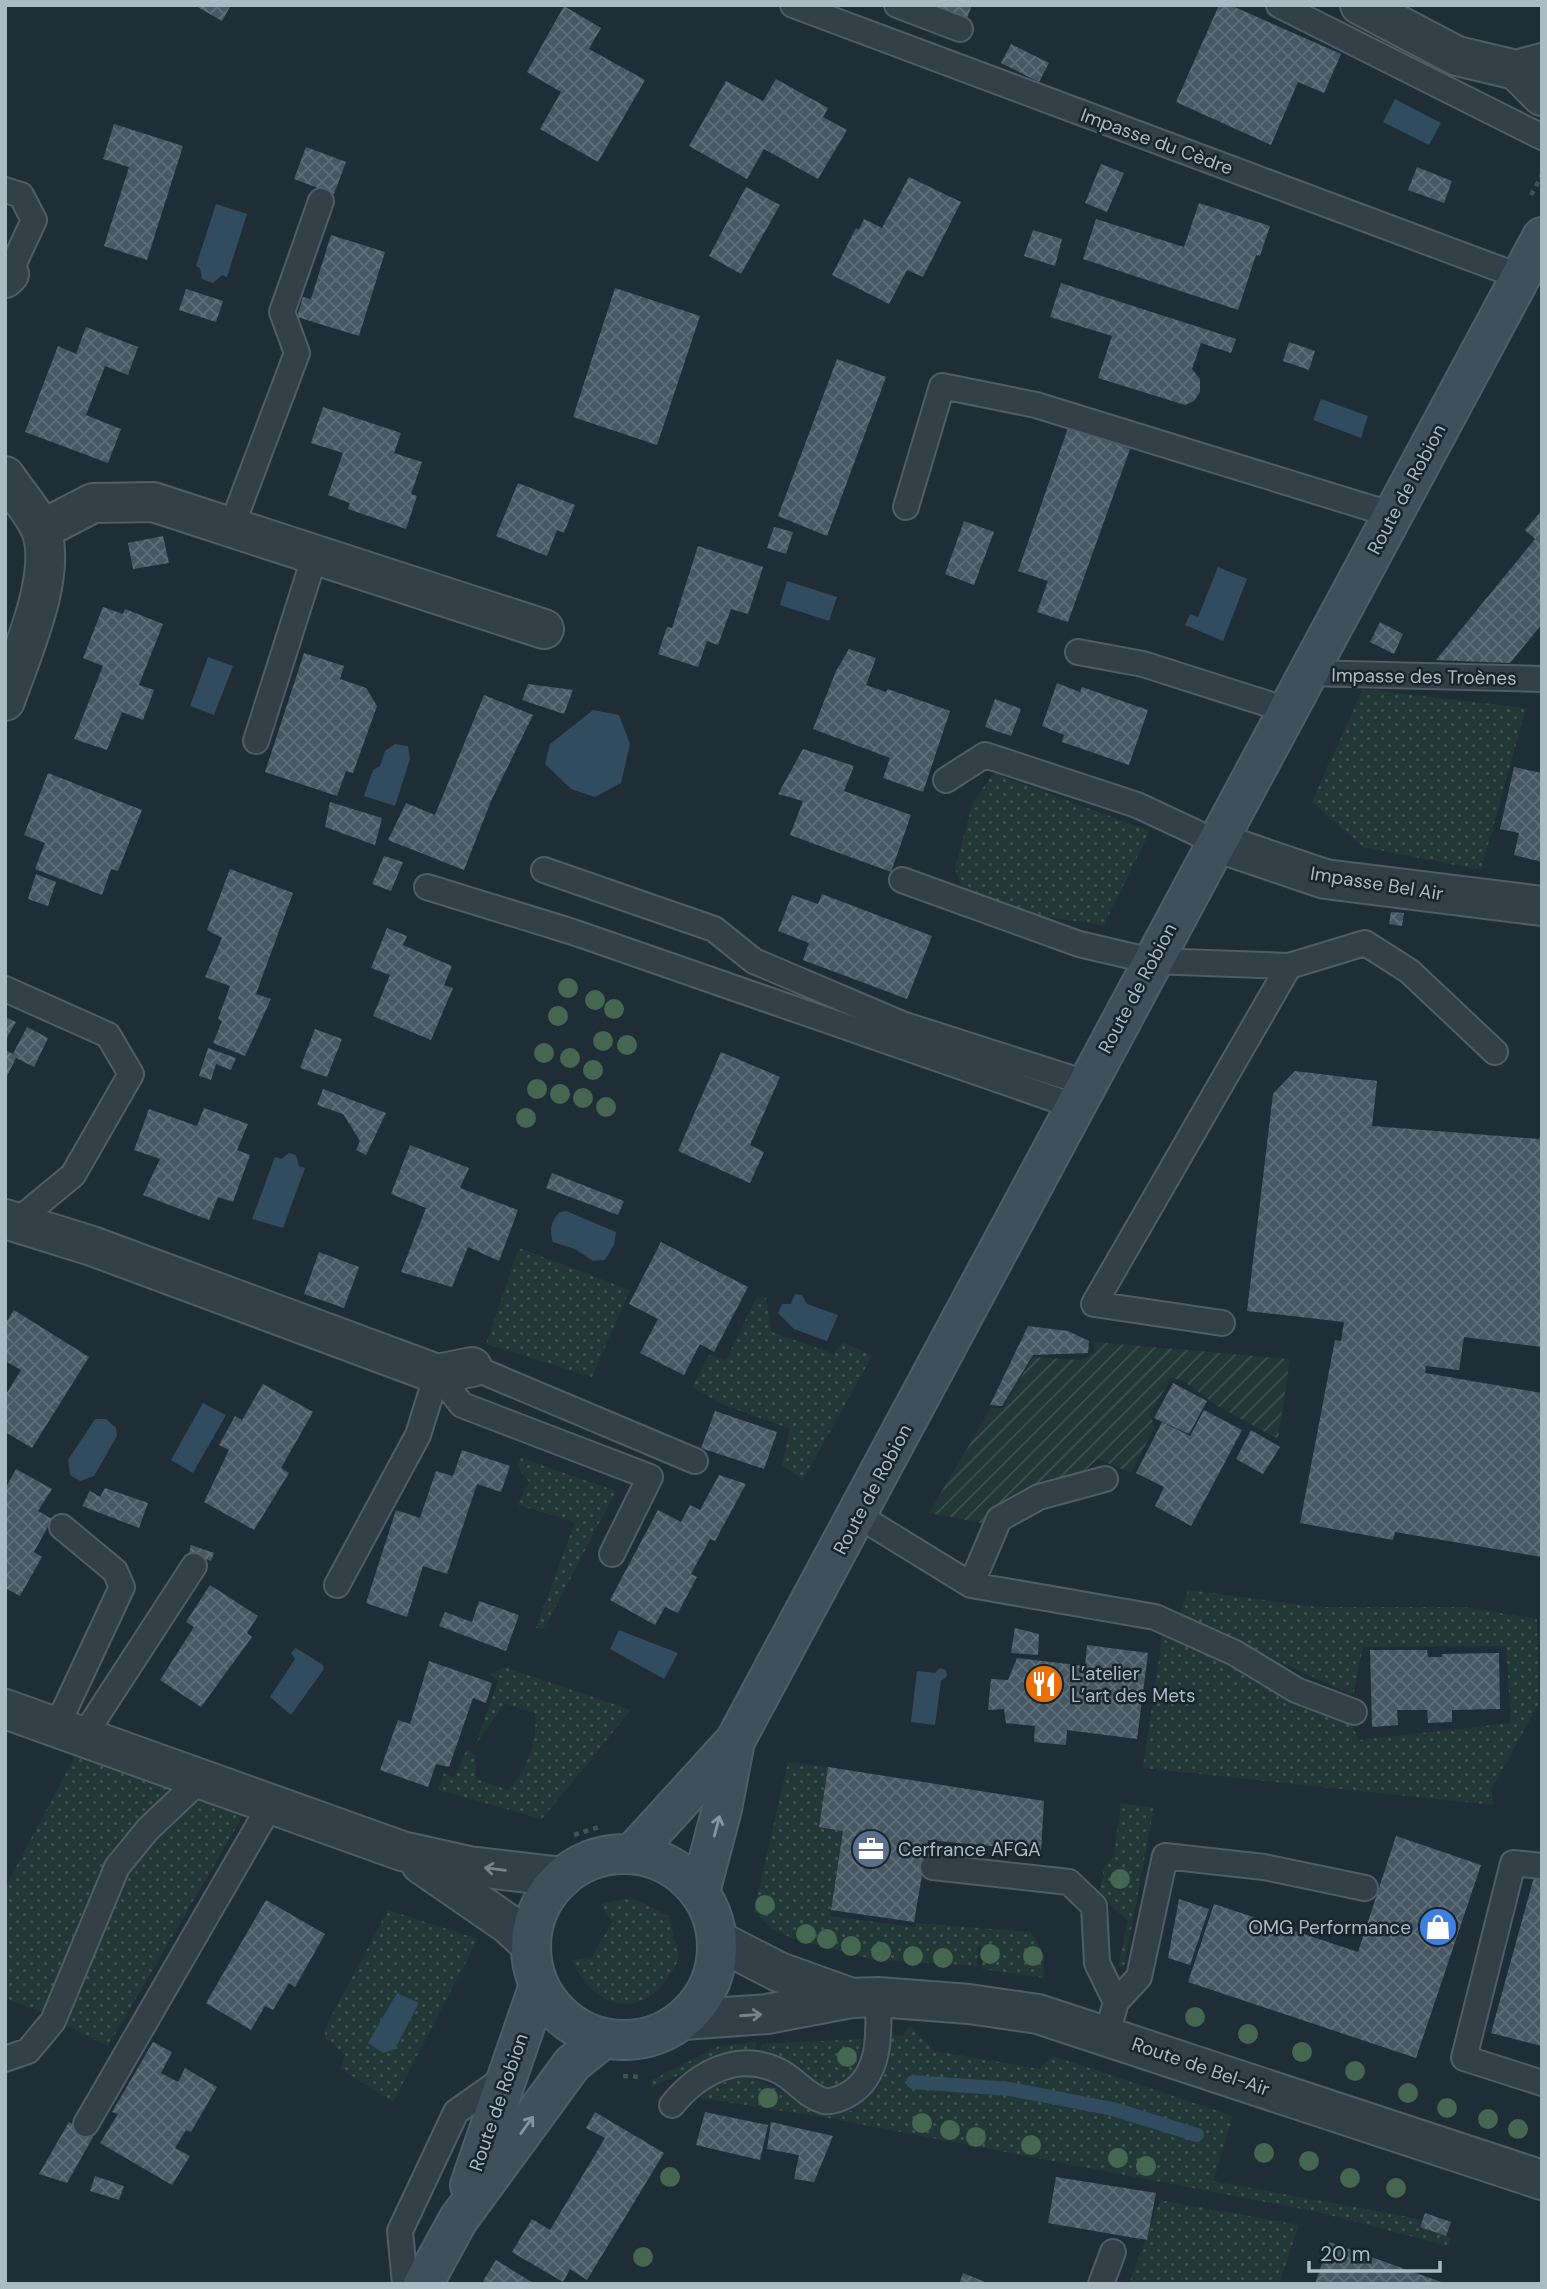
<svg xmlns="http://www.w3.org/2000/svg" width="1547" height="2289" viewBox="0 0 1547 2289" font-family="'DM Sans',sans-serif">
  <defs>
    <pattern id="grass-dots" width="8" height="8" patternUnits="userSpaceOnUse" patternTransform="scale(1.75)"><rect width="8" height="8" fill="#213836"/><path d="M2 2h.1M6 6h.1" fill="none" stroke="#3f5351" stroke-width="1.8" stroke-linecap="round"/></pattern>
    <pattern id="garden-furrows" width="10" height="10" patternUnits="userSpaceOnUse" patternTransform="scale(1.75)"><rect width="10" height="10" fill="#213836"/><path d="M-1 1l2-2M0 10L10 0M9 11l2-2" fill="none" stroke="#3f5351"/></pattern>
    <pattern id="building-cross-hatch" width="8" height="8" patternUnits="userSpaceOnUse" patternTransform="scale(1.75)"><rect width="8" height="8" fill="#475863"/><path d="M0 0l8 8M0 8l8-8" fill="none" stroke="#5f6e78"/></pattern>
  </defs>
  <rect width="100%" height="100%" fill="#1f2d37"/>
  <path fill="url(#grass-dots)" d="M1363 689 1526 708 1481 870 1363 847 1312 802Z
    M994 773 1150 831 1104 925 1045 917 962 890 955 868 973 802Z
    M519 1248 630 1290 592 1377 486 1344Z
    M757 1296 766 1298 772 1332 834 1354 843 1342 872 1356 803 1480 782 1465 790 1429 722 1404 692 1387 709 1355 726 1360Z
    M521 1458 616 1491 544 1629 536 1628 575 1522 518 1505 529 1482 517 1466Z
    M1188 1590 1317 1607H1464L1537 1619 1539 1703 1491 1790 1493 1805 1143 1768 1163 1631 1234 1662 1353 1725 1358 1740 1511 1723 1506 1646 1363 1647 1353 1695 1179 1616Z
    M504 1667 631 1710 542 1819 438 1790 444 1773 454 1778 467 1749 475 1755 476 1779 509 1790C527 1767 538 1743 535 1713L505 1703 476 1744 498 1681 490 1674Z
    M76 1754 178 1788 117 1843 81 1916 44 2013 5 1998V1888Z
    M788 1762 828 1767 819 1826 843 1831 830 1916 914 1927 917 1923 1031 1932 1044 1955V1978L982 1969 984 1948 978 1946 977 1966 871 1959 794 1939 772 1929 754 1911Z
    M205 1799 244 1814 108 2046 67 2026C88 1974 110 1899 140 1853 151 1836 187 1804 205 1799Z
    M1121 1803 1154 1808 1124 1967 1118 1966 1128 1921 1099 1896 1104 1868 1114 1856Z
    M632 1898 669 1916 679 1958C653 2018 600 2020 572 1960L592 1957 612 1922 601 1904Z
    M388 1910 478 1939 393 2102 341 2069 345 2055 325 2037V2028Z
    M910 2025 934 2051 1040 2069 1053 2056 1233 2116 1213 2181 1420 2219V2227L1451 2238 1448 2246 1318 2212 828 2118 700 2098 710 2086 748 2076 818 2107 851 2111 881 2083 890 2035 903 2036Z
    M863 2039 852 2079 825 2088 760 2051 762 2044Z
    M756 2042V2052L734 2053 652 2086 650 2081 719 2046Z
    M1160 2200 1299 2225 1279 2284H1129Z"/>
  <path fill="url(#garden-furrows)" d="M1095 1342 1290 1359 1278 1439 1216 1405 1182 1380 1171 1378 1150 1415 1155 1427 1131 1473 1098 1459 1076 1478 1008 1496 986 1524 929 1513 991 1408H1003L1033 1357 1080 1360 1094 1353Z"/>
  <path fill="#324c5f" d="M1395 99 1441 123 1429 145 1383 122Z
    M216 204 247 214 227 277 222 275 213 283 202 279 200 268 196 266Z
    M1321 399 1368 416 1361 438 1313 420Z
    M1218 567 1247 579 1223 641 1185 625 1190 614 1198 617Z
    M787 581 837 597 829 621 780 605Z
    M208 657 233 666 214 715 190 706Z
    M593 710 619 715 630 744 621 783 595 797 571 789 545 764 550 744Z
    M395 744 408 746 410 759 395 806 364 796 373 770 380 766 385 751Z
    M289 1153 296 1155 299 1166 305 1168 283 1228 252 1219 275 1157 281 1159Z
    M566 1211 616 1232 614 1245 605 1260 593 1261 575 1249 553 1242C549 1230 551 1221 560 1212Z
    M795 1294 802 1295 807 1304 838 1315 827 1341 794 1329 778 1313 782 1304H791Z
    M203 1403 226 1415 193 1473 171 1460Z
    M95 1419H106L116 1428 117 1436 94 1476 80 1481 70 1475 68 1460Z
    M619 1630 678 1653 664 1679 610 1649Z
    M296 1648 323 1665 324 1669 291 1715 270 1697 295 1659 291 1653Z
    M940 1668 946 1670 947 1676 941 1681 935 1725 911 1722 917 1671 935 1673Z
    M397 1993 419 2003 395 2049 383 2053 368 2043Z"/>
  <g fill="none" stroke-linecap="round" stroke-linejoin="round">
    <path stroke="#324c5f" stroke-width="14" d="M913 2082 1010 2089 1113 2109 1197 2135"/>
  </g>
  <path fill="url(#building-cross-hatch)" d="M194 5H231L222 21Z
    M934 5H972L967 18Z
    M1219 5H1230L1341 54 1324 93 1298 82 1271 145 1176 102Z
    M564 6 601 28 589 49 645 80 598 162 540 129 561 92 527 72Z
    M1011 44 1049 63 1039 82 1001 63Z
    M776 79 828 108 823 117 847 130 818 179 764 149 747 179 689 146 726 81 763 101Z
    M114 124 183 146 147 260 104 246 129 167 103 159Z
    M306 147 346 162 334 194 294 179Z
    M1101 164 1124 173 1107 212 1085 203Z
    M1417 167 1452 181 1444 203 1408 190Z
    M909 177 961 202 923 277 907 270 889 304 832 275 856 228 859 230 864 219 882 228Z
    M746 187 780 205 741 274 709 256Z
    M1199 203 1270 226 1260 256 1256 255 1238 310 1083 259 1096 219 1184 247Z
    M1033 230 1062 239 1055 266 1024 256Z
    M331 235 385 252 359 336 297 317 303 297 311 299Z
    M1061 283 1236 339 1231 353 1201 343 1192 369 1200 379V392L1194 401 1185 405 1098 378 1112 336 1050 317Z
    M615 288 700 316 657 445 573 417Z
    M186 289 223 301 216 322 179 310Z
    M86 327 138 347 128 375 105 366 86 415 121 429 108 463 25 432 58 346 76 354Z
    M1289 342 1315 351 1309 370 1283 361Z
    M837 359 886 377 827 536 778 516Z
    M323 407 401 433 394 453 422 462 411 494 417 496 406 529 348 509 350 503 328 495 343 453 311 443Z
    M1068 428 1130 449 1068 622 1037 612 1048 581 1018 571Z
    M518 483 575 505 564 533 557 530 547 556 496 536Z
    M1542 510V624L1510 663 1436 660 1535 539 1525 530Z
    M964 521 994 532 974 585 945 574Z
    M774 527 793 532 786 554 767 548Z
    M163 536 169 563 133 569 128 543Z
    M698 546 763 567 748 614 731 609 718 645 707 641 698 667 658 654 667 627 672 628Z
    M103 607 123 614 125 609 163 624 139 685 154 690 143 720 122 712 107 750 74 739 103 666 83 658Z
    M1380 622 1403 634 1394 654 1370 642Z
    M849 649 876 658 866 685 886 692 888 689 950 711 923 792 883 778 890 758 813 729 836 671Z
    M304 653 344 666 340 679 366 688 377 706 353 773 346 771 337 796 265 772Z
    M1057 683 1080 692 1082 687 1148 710 1129 765 1062 742 1064 735 1042 726Z
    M528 684 573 690 564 714 522 700Z
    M484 695 533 715 491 801 464 870 388 840 406 803 435 815Z
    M995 699 1021 709 1011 736 985 727Z
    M803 749 854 766 844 791 911 815 891 872 790 835 803 801 778 794Z
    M1514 767 1542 773V862L1514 855 1519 833 1500 829Z
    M48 773 142 810 118 871 111 869 102 895 35 869 45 843 24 835Z
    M330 802 382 818 375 845 325 827Z
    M384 856 403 862 391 891 372 884Z
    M230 869 293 893 256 994 271 999 245 1056 213 1043 222 1021 218 1019 230 986 205 977 222 938 207 930Z
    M36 874 56 882 48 906 28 899Z
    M822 894 932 936 907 999 803 960 809 943 778 931 792 895 818 904Z
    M1391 912 1404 913 1402 926 1389 924Z
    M387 928 407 936 403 945 452 966 444 985 453 988 431 1040 373 1016 390 975 371 968Z
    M5 1017 16 1022 5 1041Z
    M27 1027 48 1038 34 1067 16 1058 5 1080V1050L13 1054Z
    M315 1029 342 1039 327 1077 300 1068Z
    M208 1048 236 1058 231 1070 216 1064 211 1080 199 1076Z
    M721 1052 780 1077 750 1145 764 1152 750 1183 678 1151Z
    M1295 1071 1377 1081 1372 1126 1539 1139 1542 1129V1347L1464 1337 1459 1370 1426 1366 1425 1373 1542 1393V1557L1395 1532 1393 1540 1300 1523 1335 1340 1341 1341 1344 1322 1247 1311 1273 1094Z
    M323 1089 386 1113 366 1155 356 1150 360 1141 343 1114 317 1105Z
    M204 1108 248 1124 237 1150 250 1155 233 1202 218 1197 209 1220 143 1195 160 1159 134 1150 149 1109 197 1126Z
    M410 1145 469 1168 460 1188 518 1210 499 1261 468 1247 452 1287 401 1272 426 1208 391 1194Z
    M552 1173 624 1201 618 1215 546 1188Z
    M661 1242 748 1287 714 1352 700 1344 684 1375 640 1353 658 1319 629 1304Z
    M319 1252 359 1267 344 1308 304 1294Z
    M14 1310 89 1357 32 1448 5 1432V1396L21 1370 5 1361V1324Z
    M1028 1326 1068 1331 1089 1341 1088 1353 1033 1355 1002 1406 990 1405Z
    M1173 1383 1207 1401 1189 1434 1154 1418Z
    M263 1384 313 1412 281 1468 289 1473 254 1530 204 1502 229 1450 219 1445 235 1416 242 1420Z
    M1204 1410 1242 1430 1191 1526 1155 1506 1164 1487 1136 1473 1162 1422 1190 1436Z
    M715 1411 777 1432 764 1469 701 1448Z
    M1251 1430 1280 1447 1263 1474 1236 1459Z
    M462 1450 510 1466 501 1492 477 1484 447 1574 423 1566 407 1617 366 1603 396 1510 420 1518 436 1471 453 1476Z
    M16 1469 52 1489 38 1511 52 1519 34 1552 42 1557 20 1596 5 1588V1489Z
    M719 1475 746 1484 715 1541 710 1539 691 1574 697 1577 678 1613 665 1607 655 1625 610 1600 658 1510 681 1522 690 1505 700 1510Z
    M105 1488 148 1503 139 1528 82 1506 90 1491 100 1497Z
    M191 1545 214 1553 211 1561 189 1553Z
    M210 1585 258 1616 247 1633 252 1637 201 1707 160 1680 194 1627 186 1622Z
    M479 1601 519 1615 506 1651 439 1626 445 1612 472 1622Z
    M1015 1628 1039 1634 1038 1655 1011 1653Z
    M1087 1645 1148 1653 1137 1739 1067 1730 1066 1745 1034 1742 1035 1726 1006 1723 1004 1709 988 1710 991 1679 1008 1680 1017 1658 1085 1666Z
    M1370 1650H1427L1428 1657H1442V1654L1499 1653 1500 1709 1452 1710V1722L1428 1723 1427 1710H1397L1398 1725 1372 1727Z
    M429 1661 492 1683 486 1703 473 1698 449 1767 436 1764 428 1787 380 1770 398 1720 410 1724Z
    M828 1767 1044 1801 1041 1851 928 1840 914 1922 831 1910 843 1831 819 1827Z
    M1396 1836 1481 1865 1416 2058 1188 1982 1214 1904 1358 1952Z
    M1534 1877 1542 1878V2046L1491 2033Z
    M1179 1899 1209 1909 1190 1965 1168 1958Z
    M266 1900 325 1934 295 1987 289 1983 273 2010 265 2006 251 2030 206 2003Z
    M153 2042 172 2052 161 2073 178 2082 185 2068 217 2087 191 2132 186 2130 175 2148 190 2156 172 2185 100 2143 118 2114 112 2112Z
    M595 2112 664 2153 587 2280 570 2269 563 2282 512 2252 532 2219 550 2230 605 2138 586 2128Z
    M705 2112 768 2125 760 2160 696 2145Z
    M69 2122 93 2137 67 2183 39 2174Z
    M771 2122 833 2136 814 2182 794 2179 799 2155 767 2149Z
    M95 2176 124 2186 119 2200 90 2191Z
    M1056 2177 1156 2193 1147 2240 1048 2223Z
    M1425 2213 1451 2222 1446 2236 1420 2227Z
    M1329 2242 1444 2283V2284H1315Z
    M496 2260 535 2284H489L483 2281Z
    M963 2273 990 2284H959Z"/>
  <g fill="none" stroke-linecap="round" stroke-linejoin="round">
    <g stroke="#505d65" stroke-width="28">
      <path id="service" d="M793 5 1521 277
        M897 5 960 29
        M1279 5 1542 137
        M5 190 21 195 34 220 9 274
        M906 507 942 386 1036 405 1393 515
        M231 528 297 353 282 312 321 201
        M1078 652 1143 664 1287 710
        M1307 673 1542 679
        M256 741 315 555
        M946 780 985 755 1137 805 1216 842
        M544 870 714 929 754 961 902 1024 1086 1083
        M902 880 1079 944 1152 961 1289 966 1094 1304 1222 1323
        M427 887 573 932 1074 1106
        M1289 966 1365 943 1409 971 1495 1052
        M5 989 108 1035 131 1074 73 1175 16 1222
        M472 1367 695 1461
        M437 1374 462 1405 650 1477 612 1554
        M859 1516 971 1585 1155 1617 1235 1653 1296 1690 1354 1712
        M337 1585 418 1435 437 1374
        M971 1585 999 1519 1039 1497 1105 1479
        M56 1728 122 1587 115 1571 62 1527
        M83 1737 194 1566
        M1542 1866 1513 1863 1464 2058 1542 2083
        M933 1867 1069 1882 1094 1906 1097 1963 1116 2002
        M1107 2034 1116 2002 1139 1977 1165 1856 1264 1867 1365 1888
        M5 2059 28 2051 53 2021 117 1867 148 1829 201 1779
        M672 2105C698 2073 738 2051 779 2071 795 2079 806 2096 824 2101 832 2102 842 2098 849 2094 882 2074 879 2031 878 1997
        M86 2124 271 1804
        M405 2284 400 2231 456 2112 507 2076
        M1101 2284 1113 2252"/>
    </g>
    <g stroke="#505d65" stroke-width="42">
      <path id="minor" d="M1360 5 1457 56 1516 70 1542 63
        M1516 70 1542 96
        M5 278 9 274
        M5 476C16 493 34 512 41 530 58 575 20 657 5 701
        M41 530 93 503 153 502 544 629
        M1216 842 1325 879 1542 906
        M5 1219 92 1246 437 1374 472 1367
        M5 1709 402 1851 469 1866 563 1877
        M421 1864 508 1924 531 1945
        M717 1940 779 1972 849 1997
        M683 2020 767 2014 851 1998 878 1997 969 2004 1038 2014 1542 2180"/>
    </g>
    <g stroke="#505d65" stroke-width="42">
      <path id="secondary" d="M632 1854 735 1741 1542 237
        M531 1947a93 93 0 1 1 186 0a93 93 0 1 1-186 0Z
        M700 1892 722 1809 735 1741
        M470 2185 539 1985
        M423 2284 458 2220 572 2064 604 2038"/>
    </g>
    <path stroke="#3e5453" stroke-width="4.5" stroke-dasharray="5 5" stroke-linecap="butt" d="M1531 195 1542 175
      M574 1835 599 1827
      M623 2076 640 2077"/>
    <use href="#service" stroke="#323f47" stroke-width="24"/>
    <use href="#minor" stroke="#323f47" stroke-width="38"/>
    <use href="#secondary" stroke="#404f5a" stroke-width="38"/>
  </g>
  <g fill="#456651">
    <circle cx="568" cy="988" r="10"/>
    <circle cx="595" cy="1000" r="10"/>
    <circle cx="614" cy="1009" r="10"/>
    <circle cx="558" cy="1016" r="10"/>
    <circle cx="603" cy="1041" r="10"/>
    <circle cx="627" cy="1045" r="10"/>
    <circle cx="544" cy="1053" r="10"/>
    <circle cx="570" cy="1058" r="10"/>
    <circle cx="593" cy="1070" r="10"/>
    <circle cx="537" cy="1089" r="10"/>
    <circle cx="560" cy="1094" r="10"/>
    <circle cx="583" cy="1098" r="10"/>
    <circle cx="606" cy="1107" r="10"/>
    <circle cx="526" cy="1118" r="10"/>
    <circle cx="1120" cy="1879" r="10"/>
    <circle cx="765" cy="1905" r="10"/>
    <circle cx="806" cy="1934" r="10"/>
    <circle cx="827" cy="1939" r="10"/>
    <circle cx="851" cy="1946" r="10"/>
    <circle cx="881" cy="1952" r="10"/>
    <circle cx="990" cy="1954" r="10"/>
    <circle cx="913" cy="1956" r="10"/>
    <circle cx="1033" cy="1956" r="10"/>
    <circle cx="943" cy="1958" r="10"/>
    <circle cx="1195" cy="2017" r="10"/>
    <circle cx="1248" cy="2034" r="10"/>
    <circle cx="1302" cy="2052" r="10"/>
    <circle cx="847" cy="2057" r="10"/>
    <circle cx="1355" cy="2071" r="10"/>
    <circle cx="1408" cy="2093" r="10"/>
    <circle cx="768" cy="2098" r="10"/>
    <circle cx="1447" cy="2108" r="10"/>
    <circle cx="1488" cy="2119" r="10"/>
    <circle cx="922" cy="2123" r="10"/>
    <circle cx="1518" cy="2129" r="10"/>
    <circle cx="950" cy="2130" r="10"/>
    <circle cx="976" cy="2137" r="10"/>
    <circle cx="1031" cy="2145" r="10"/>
    <circle cx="1264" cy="2153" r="10"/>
    <circle cx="1118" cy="2158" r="10"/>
    <circle cx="1309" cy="2161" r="10"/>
    <circle cx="1146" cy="2166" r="10"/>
    <circle cx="670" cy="2177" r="10"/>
    <circle cx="1350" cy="2178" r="10"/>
    <circle cx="1396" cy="2188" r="10"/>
    <circle cx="643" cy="2257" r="10"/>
  </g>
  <defs><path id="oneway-shaft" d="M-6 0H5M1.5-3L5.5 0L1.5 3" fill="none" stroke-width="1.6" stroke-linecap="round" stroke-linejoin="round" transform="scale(1.75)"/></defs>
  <g stroke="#86959f">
    <use href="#oneway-shaft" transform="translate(717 1826) rotate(-75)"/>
    <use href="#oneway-shaft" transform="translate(527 2125) rotate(-54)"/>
  </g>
  <g stroke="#75838c">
    <use href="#oneway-shaft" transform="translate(495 1869) rotate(-173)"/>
    <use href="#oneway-shaft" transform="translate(751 2015) rotate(-4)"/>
  </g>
  <defs>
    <g id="restaurant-disc" transform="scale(2.0125)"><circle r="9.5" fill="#e8710a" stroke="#18242c"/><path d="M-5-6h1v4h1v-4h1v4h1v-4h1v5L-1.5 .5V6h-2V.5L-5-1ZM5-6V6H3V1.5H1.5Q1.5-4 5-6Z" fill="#fff"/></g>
    <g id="office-disc" transform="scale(2.0125)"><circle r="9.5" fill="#5c6f8a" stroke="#18242c"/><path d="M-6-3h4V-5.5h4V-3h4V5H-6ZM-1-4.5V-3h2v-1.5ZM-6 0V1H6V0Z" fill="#fff"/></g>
    <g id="shop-disc" transform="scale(2.0125)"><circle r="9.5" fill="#3f7fe0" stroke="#18242c"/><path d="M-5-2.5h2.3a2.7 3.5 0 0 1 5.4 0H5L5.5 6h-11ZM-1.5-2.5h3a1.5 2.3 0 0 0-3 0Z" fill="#fff"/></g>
  </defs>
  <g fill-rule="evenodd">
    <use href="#restaurant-disc" x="1044" y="1684"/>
    <use href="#office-disc" x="871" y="1849"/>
    <use href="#shop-disc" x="1438" y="1927"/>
  </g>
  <g text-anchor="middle" stroke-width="5" stroke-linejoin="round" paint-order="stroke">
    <g font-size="19" fill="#acbac4" stroke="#18242c">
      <text transform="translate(1157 141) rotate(20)" y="7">Impasse du Cèdre</text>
      <text transform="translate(1406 489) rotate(-62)" y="7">Route de Robion</text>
      <text transform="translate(1424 676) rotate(1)" y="7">Impasse des Troènes</text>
      <text transform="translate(1377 883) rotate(9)" y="7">Impasse Bel Air</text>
      <text transform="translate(1137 988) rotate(-62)" y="7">Route de Robion</text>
      <text transform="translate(872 1489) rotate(-62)" y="7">Route de Robion</text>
      <text transform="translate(1201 2066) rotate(19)" y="7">Route de Bel-Air</text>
      <text transform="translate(498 2102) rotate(-71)" y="7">Route de Robion</text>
    </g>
    <g font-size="19" fill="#acbac4" stroke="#18242c" text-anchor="start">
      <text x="1071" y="1680">L’atelier<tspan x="1071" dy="22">L’art des Mets</tspan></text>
      <text x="898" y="1856">Cerfrance AFGA</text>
      <text x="1411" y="1934" text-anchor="end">OMG Performance</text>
    </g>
  </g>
  <rect width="1547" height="2289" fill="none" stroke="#acbac4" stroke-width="14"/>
  <path d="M1309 2261v10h131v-10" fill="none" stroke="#acbac4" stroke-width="3.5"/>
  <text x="1320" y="2261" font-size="21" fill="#acbac4" stroke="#18242c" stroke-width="5" paint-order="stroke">20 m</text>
</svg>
